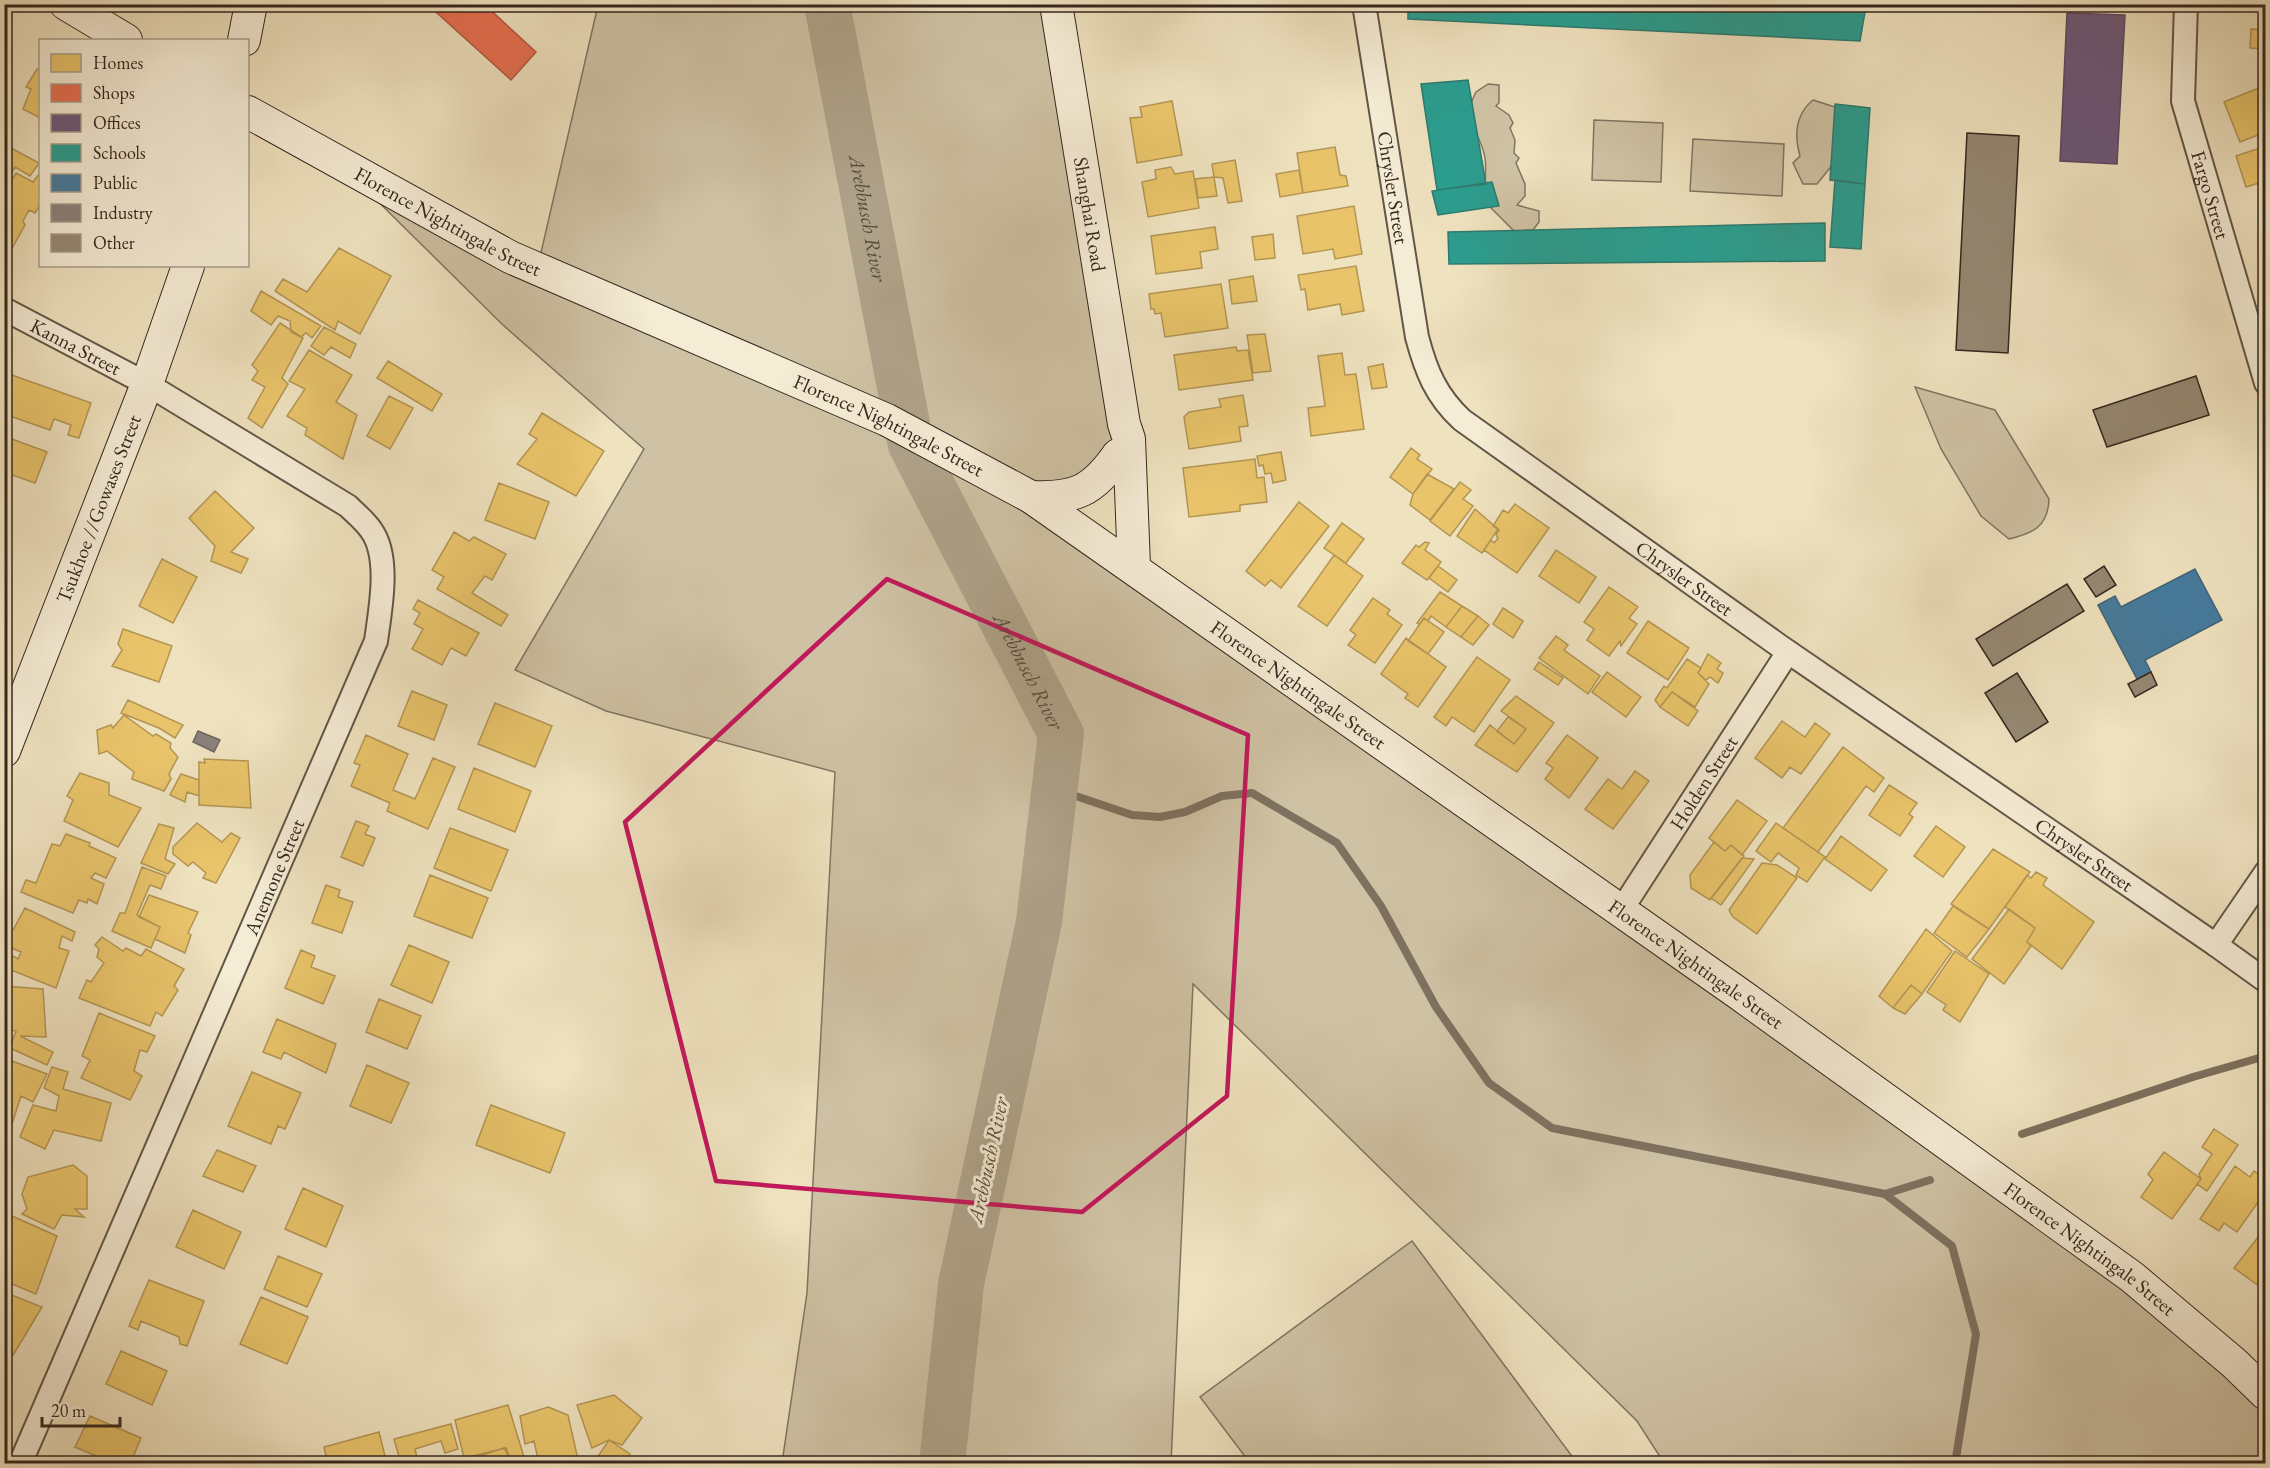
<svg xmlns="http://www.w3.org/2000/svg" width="2270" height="1468" viewBox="0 0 2270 1468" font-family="'EB Garamond',serif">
  <rect width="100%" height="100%" fill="#efe2bf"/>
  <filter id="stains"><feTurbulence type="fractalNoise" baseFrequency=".00333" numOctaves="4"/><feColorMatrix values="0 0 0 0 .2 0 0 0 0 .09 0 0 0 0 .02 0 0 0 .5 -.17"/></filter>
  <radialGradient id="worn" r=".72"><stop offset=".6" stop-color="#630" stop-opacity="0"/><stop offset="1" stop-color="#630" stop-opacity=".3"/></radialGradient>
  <path fill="#cfc2a4" stroke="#827462" stroke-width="1.5" d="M598 5H1056L1118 455 1058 498 1620 912 2265 1394V1463H1664L1637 1421 1193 984 1171 1463H782L807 1293 835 772 606 711 515 670 644 449 503 325 334 158 537 270Z
    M1488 84 1499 85V103L1496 106 1509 115 1513 123 1510 128 1515 140 1514 153 1519 158 1516 163 1525 184V196L1517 205 1539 211V222L1533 230 1514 231 1484 201C1484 188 1487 171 1485 158 1481 132 1460 121 1476 92Z
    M1813 100 1838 108 1834 163 1817 184H1803L1793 163 1800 156C1794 135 1796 114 1813 100Z
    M1594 120 1663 123 1661 182 1592 180Z
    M1693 139 1784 144 1782 196 1690 191Z
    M1915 387 1995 410 2049 499C2048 527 2033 533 2009 539L1981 516 1941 449Z
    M1412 1241 1577 1463H1250L1200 1397Z"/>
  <path fill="#e9c46a" stroke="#b39554" stroke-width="1.5" d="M2251 29 2266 30V49L2250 48Z
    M37 69 40 70V118L23 109 31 89 26 87Z
    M2266 85V132L2240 142 2224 102Z
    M1172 101 1182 155 1137 163 1130 118 1142 117 1140 107Z
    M2266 146V181L2246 187 2236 156Z
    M1335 147 1340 175 1346 176 1348 186 1303 193 1297 153Z
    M11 148 39 163 30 176 15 167 11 174 4 170V157Z
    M1235 160 1242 201 1228 203 1223 178 1214 177 1212 164Z
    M1171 167 1175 174 1193 171 1199 208 1148 217 1142 182 1156 179 1155 170Z
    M1299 170 1303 193 1280 197 1276 174Z
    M16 173 33 182 40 173V205L35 213 29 210 23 221 25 225 10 252 4 248V193Z
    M1214 177 1217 196 1198 198 1195 179Z
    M1354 206 1362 254 1335 259 1333 249 1303 254 1297 216Z
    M1215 227 1218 249 1200 252 1202 268 1156 274 1151 236Z
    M1273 234 1275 258 1255 260 1252 237Z
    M339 248 391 276 360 334 338 321 335 330 275 291 283 279 307 292Z
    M1356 266 1364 311 1342 315 1340 304 1308 310 1305 289 1301 290 1298 275Z
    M1253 276 1257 301 1232 304 1229 280Z
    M1221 284 1228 328 1165 337 1161 313 1155 314 1154 309H1151L1149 294Z
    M261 291 321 326 312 338 306 333 301 337 291 332 290 321 278 316 271 325 251 311Z
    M280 323 303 338 282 378 288 384 262 428 248 418 265 387 252 380 258 371 252 365Z
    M324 327 356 344 350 358 331 347 324 355 311 346Z
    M1265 334 1271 371 1253 373 1247 335Z
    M1236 347 1237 351 1248 350 1253 380 1179 390 1174 355Z
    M309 350 352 375 336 402 357 415 343 459 305 435 307 428 287 416 305 389 289 381Z
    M1342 353 1345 375 1356 374 1364 429 1311 436 1308 408 1325 406 1318 356Z
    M388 361 442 394 432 411 377 378Z
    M1383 364 1387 387 1372 389 1368 367Z
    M6 373 91 403 79 438 68 435 71 425 54 419 50 430 4 414Z
    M1243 395 1248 426 1239 427 1241 441 1189 449 1184 417 1189 412 1221 407 1219 399Z
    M389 396 413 408 390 449 367 436Z
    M542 413 604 451 576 496 517 464 537 439 529 434Z
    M12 439 47 452 35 483 4 472V458Z
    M1411 448 1420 455 1417 459 1432 469 1413 494 1390 477Z
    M1281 452 1286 480 1273 483 1271 473 1265 474 1263 465 1259 466 1257 456Z
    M1255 459 1257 478 1264 477 1267 502 1240 505V511L1189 517 1183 468Z
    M1427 474 1454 489 1430 520 1410 505 1413 494Z
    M1460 482 1471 490 1463 499 1473 506 1450 536 1430 521Z
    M499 483 549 502 535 539 485 520Z
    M215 491 254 528 231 552 248 559 241 573 211 561 215 546 189 518Z
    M1299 502 1329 526 1281 588 1271 580 1265 586 1246 571Z
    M1515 504 1549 528 1517 573 1484 550 1491 540 1494 543 1498 538 1496 535 1499 530 1493 526 1503 510 1508 513Z
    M1475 509 1498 529 1482 553 1457 536Z
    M1342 523 1364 539 1346 563 1324 548Z
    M454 532 469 541 474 537 506 554 492 580 485 576 472 593 508 615 501 626 437 589 444 577 432 570Z
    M1425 542 1429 543 1425 550 1441 562 1427 580 1402 563 1416 545 1419 547Z
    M1556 550 1596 577 1579 603 1539 576Z
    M1334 555 1363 576 1327 626 1298 606Z
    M162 559 197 577 173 623 139 606Z
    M1438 566 1457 580 1448 592 1429 578Z
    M1609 587 1638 607 1629 618 1637 624 1621 646 1620 641 1609 656 1587 640 1594 629 1584 622Z
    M1440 592 1462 606 1446 627 1431 616 1428 621 1424 618 1420 624 1417 623Z
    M1373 598 1390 610 1387 614 1402 625 1375 663 1348 645 1356 635 1350 630Z
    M418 600 479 633 466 656 451 648 442 665 412 649 423 629 414 624 420 613 413 609Z
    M1462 606 1478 616 1461 637 1446 627Z
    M1503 608 1523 621 1513 638 1493 624Z
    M1478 616 1489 625 1473 645 1461 637Z
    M1424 618 1444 632 1428 654 1408 641Z
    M1648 621 1689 648 1668 680 1627 653Z
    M123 629 172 646 159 682 112 666 122 650 118 644Z
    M1556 636 1568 645 1564 650 1600 676 1588 694 1539 658Z
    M1406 638 1446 667 1418 707 1405 698 1408 694 1381 674Z
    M1708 654 1721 663 1717 669 1723 673 1718 683 1710 677 1706 680 1698 673Z
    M1477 657 1510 680 1474 732 1452 717 1446 726 1434 717Z
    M1687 659 1701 668 1698 673 1709 684 1695 707 1672 692 1660 707 1655 700 1664 686 1667 688Z
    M1539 662 1563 678 1558 685 1534 669Z
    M1607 672 1641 697 1626 717 1592 692Z
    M412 691 447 705 434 740 398 726Z
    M1672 692 1698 711 1688 726 1660 707Z
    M1516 696 1554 723 1517 772 1475 745 1490 725 1514 744 1526 729 1501 711Z
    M128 700 183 725 175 738 159 728 121 713Z
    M495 703 552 726 535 767 478 744Z
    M124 715 153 736 156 734 171 743 170 748 178 757 169 774 171 779 164 791 132 779 134 772 107 751 99 754 97 730 111 725 113 728Z
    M1508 717 1526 729 1514 744 1497 731Z
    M1782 721 1805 737 1815 723 1830 734 1801 774 1790 767 1782 778 1755 758Z
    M366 735 408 754 393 790 415 799 433 758 455 767 428 829 387 811 390 803 351 786 360 765 354 763Z
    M1567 735 1598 758 1569 798 1545 779 1553 768 1546 763Z
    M1843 747 1884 778 1874 792 1866 786 1818 852 1783 828Z
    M204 759 248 761 251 808 199 805V762L205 763Z
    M474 768 531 791 515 832 458 809Z
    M1635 771 1649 781 1613 829 1585 809 1608 779 1622 789Z
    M80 773 109 783V795L141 808 118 847 64 821 73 800 67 796Z
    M181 774 199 780V796L187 792 185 802 170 795Z
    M1889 785 1917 803 1909 814 1913 817 1900 836 1869 815Z
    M1737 800 1767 821 1742 855 1731 845 1725 851 1709 838Z
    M356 821 369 826 365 834 375 838 363 866 341 857Z
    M197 823 222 842 231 833 240 838 216 883 203 878 206 873 193 862 188 866 173 854V847Z
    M1776 823 1825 857 1807 882 1796 875 1799 868 1778 853 1771 862 1756 851Z
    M159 824 174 828 165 859 175 864 168 874 141 863Z
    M1936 826 1965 847 1943 877 1914 856Z
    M450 828 508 850 491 891 434 868Z
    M66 834 90 843 89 846 116 858 106 878 95 873 91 878 104 884 97 904 88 899 87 903 79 900 73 913 21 892 26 880 36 883 52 844 60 846Z
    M1841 836 1887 870 1871 891 1825 859Z
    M1714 842 1725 851 1731 845 1744 856 1710 900 1691 888 1690 875Z
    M1993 849 2030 872 1989 929 1951 904Z
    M1742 858 1754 859 1721 905 1711 898Z
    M1762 863 1777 865 1797 878 1757 934 1733 917 1729 910Z
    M142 867 166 876 161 889 150 885 137 915 160 927 151 948 112 931 120 913H125Z
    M2036 872 2047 878 2043 885 2094 922 2062 969 2027 942 2035 928 2005 907 2027 875 2031 878Z
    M430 875 488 898 472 938 414 916Z
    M326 885 340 890 338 897 353 902 342 933 312 923Z
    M149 895 198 912 188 933 191 935 185 953 155 939 160 927 139 917Z
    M1953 906 1989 929 1967 957 1934 933Z
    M25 908 75 932 72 941 62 936 59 948 69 951 56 988 6 968 13 956 18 959 21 952 4 945V937L10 928 13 930Z
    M2009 909 2035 928 2027 942 2031 946 2004 984 1972 959Z
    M1926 929 1952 951 1922 994 1911 985 1893 1008 1879 996Z
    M102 937 123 951 126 948 141 956 146 949 184 969 174 986 178 990 162 1016 156 1012 150 1026 79 998 87 980 91 982 104 963 97 957 99 949 95 945Z
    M409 945 449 962 432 1003 391 985Z
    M301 950 315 956 311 967 335 976 323 1004 285 988Z
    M1955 951 1989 974 1960 1022 1943 1010 1946 1005 1927 992Z
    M1911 985 1922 994 1905 1014 1893 1008Z
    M4 986 43 989 46 1037 20 1036 53 1052 47 1065 10 1048 16 1031 4 1029Z
    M379 999 421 1016 407 1049 366 1032Z
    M99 1013 155 1036 147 1052 140 1050 134 1071 142 1076 130 1100 81 1078 90 1060 82 1056Z
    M277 1019 336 1044 326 1073 284 1052 281 1059 263 1052Z
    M4 1058 47 1074 33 1102 21 1096 11 1127 4 1124Z
    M367 1065 409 1083 391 1123 350 1106Z
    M52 1067 68 1072 63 1089 111 1103 101 1141 54 1130 45 1149 20 1137 33 1105 56 1111 59 1096 44 1088Z
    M252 1072 301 1093 285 1129 278 1126 271 1144 228 1126Z
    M491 1105 565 1133 550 1173 476 1145Z
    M2214 1129 2238 1145 2207 1191 2197 1184 2201 1179 2199 1174 2212 1154 2202 1147Z
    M217 1150 256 1166 243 1192 203 1176Z
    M2164 1152 2201 1179 2172 1219 2141 1197 2153 1180 2148 1174Z
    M73 1165 87 1176V1209H75L84 1217 62 1215 54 1229 22 1214 27 1209 22 1194 28 1177Z
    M2235 1166 2250 1177 2254 1171 2266 1179V1191L2237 1232 2224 1223 2219 1231 2200 1219Z
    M303 1188 343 1206 326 1247 285 1229Z
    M193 1210 241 1232 224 1269 176 1247Z
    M12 1216 57 1236 36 1294 5 1281 4 1285V1233Z
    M2266 1227V1291L2234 1268Z
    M278 1256 322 1274 307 1307 264 1289Z
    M149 1280 204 1301 187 1346 180 1344 179 1337 141 1321 138 1330 129 1326Z
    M4 1292 42 1307 12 1357 4 1352Z
    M261 1297 308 1317 287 1364 240 1344Z
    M121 1351 167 1371 152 1405 106 1384Z
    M614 1395 642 1418 622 1445 609 1440 592 1448 577 1405Z
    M508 1405 524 1457 511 1461 506 1448 464 1458 455 1420Z
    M548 1407 568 1415 579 1464H539L534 1441 525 1444 520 1416Z
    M90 1416 141 1438 130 1464H115L75 1447Z
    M451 1424 458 1449 445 1453 441 1441 415 1449 418 1462 401 1464 394 1439Z
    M379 1432 387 1464H328L324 1447Z
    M609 1440 630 1454 625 1464H593Z
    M504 1448 511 1461H508V1464H481L479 1456Z"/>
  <path fill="#e76f51" stroke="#b15942" stroke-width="1.5" d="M427 4H484L536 52 511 80Z"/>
  <path fill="#6d597a" stroke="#5c4a5f" stroke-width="1.5" d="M2067 13 2125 15 2117 164 2060 161Z"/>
  <path fill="#2a9d8f" stroke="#2d7a6d" stroke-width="1.5" d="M1408 4H1828L1866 6 1860 41 1408 19Z
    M1468 80 1486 184 1437 190 1421 84Z
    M1835 104 1870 108 1865 184 1830 180Z
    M1835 180 1865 184 1861 249 1830 247Z
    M1492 182 1499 206 1438 215 1432 191Z
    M1825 223V261L1449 264 1448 232Z"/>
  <path fill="#457b9d" stroke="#406277" stroke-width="1.5" d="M2195 569 2222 620 2145 660 2151 672 2137 679 2098 605 2115 596 2121 607Z"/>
  <path fill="#8a817c" stroke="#706660" stroke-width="1.5" d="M198 731 220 740 214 752 193 742Z"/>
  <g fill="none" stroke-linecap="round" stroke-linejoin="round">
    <path stroke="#7e715f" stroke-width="8" d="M1055 789 1132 815 1160 817 1185 812 1222 796 1252 793 1337 843 1381 906 1436 1007 1489 1083 1552 1128 1885 1194 1952 1246 1976 1334 1955 1464
      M2022 1134 2193 1077 2266 1056
      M1885 1194 1930 1180"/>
    <path stroke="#afa289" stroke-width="46" id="s1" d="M827 4 911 445 1061 734 1039 922 961 1284 942 1464"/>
  </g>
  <path fill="#958872" stroke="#34271f" stroke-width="1.5" d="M1967 133 2019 136 2008 353 1956 350Z
    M2196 376 2209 415 2107 447 2093 410Z
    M2104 566 2116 585 2096 597 2084 579Z
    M2067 584 2084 611 1993 666 1976 639Z
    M2151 672 2157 685 2135 697 2128 684Z
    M2017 673 2048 722 2016 742 1985 693Z"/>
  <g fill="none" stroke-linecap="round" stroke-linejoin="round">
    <g stroke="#635647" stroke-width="26">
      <g id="street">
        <path id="s2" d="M1364 4 1417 337C1426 371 1436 396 1462 420L1781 647 2216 945 2266 981"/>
        <path id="s3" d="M2186 4 2183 101 2266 383"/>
        <path id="s4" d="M4 309 147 384 348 506C356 514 365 521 371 530 391 557 380 611 376 641L20 1464"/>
        <path id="s5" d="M1620 912 1788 652"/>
        <path d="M2216 945 2266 872"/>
      </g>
    </g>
    <g stroke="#34271f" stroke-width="34">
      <g id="secondary">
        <path d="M66 4 126 40"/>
        <path id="s6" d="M1056 4 1124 424 1129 439 1134 566"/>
        <path d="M244 40 251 4"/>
        <path id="s7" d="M248 112 510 257 887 420 1031 497 1738 993 2132 1277 2234 1363 2266 1394"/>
        <path d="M1031 497C1075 499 1093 491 1118 455"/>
        <path id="s8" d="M4 751 147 384 188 266"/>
      </g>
    </g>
    <use href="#street" stroke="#f5ecd5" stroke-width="22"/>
    <use href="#secondary" stroke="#f5ecd5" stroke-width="32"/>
  </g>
  <path fill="none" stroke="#c2185b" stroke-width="4.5" stroke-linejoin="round" d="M887 579 1248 735 1227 1096 1082 1212 716 1181 625 822Z"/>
  <g text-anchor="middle" stroke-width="6" stroke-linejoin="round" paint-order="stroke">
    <g font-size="20" fill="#34271f" stroke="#f5ecd5">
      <text dy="7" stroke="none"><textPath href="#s2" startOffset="186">Chrysler Street</textPath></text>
      <text dy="7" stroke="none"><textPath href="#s3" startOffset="195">Fargo Street</textPath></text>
      <text dy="7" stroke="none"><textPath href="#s6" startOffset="213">Shanghai Road</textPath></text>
      <text dy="7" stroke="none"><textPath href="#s7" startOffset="228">Florence Nightingale Street</textPath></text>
      <text dy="7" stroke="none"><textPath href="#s4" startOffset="81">Kanna Street</textPath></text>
      <text dy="7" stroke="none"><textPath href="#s7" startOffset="714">Florence Nightingale Street</textPath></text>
      <text dy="7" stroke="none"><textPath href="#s8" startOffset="260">Tsukhoe //Gowases Street</textPath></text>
      <text dy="7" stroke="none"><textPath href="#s2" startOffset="706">Chrysler Street</textPath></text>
      <text dy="7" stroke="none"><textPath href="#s7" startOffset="1200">Florence Nightingale Street</textPath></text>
      <text dy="7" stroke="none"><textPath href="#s5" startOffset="154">Holden Street</textPath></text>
      <text dy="7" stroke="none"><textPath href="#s2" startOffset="1192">Chrysler Street</textPath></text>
      <text transform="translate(274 877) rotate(-67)" y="7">Anemone Street</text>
      <text dy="7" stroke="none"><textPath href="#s7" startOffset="1686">Florence Nightingale Street</textPath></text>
      <text dy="7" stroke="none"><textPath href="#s7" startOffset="2172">Florence Nightingale Street</textPath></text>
    </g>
    <g font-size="21" font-style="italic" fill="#594c3f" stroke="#f5ecd5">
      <text dy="7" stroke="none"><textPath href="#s1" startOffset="218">Arebbusch River</textPath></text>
      <text dy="7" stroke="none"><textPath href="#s1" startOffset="704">Arebbusch River</textPath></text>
      <text transform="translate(988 1160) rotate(-78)" y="7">Arebbusch River</text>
    </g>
  </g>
  <rect width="2270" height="1468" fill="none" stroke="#efe2bf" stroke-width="24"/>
  <rect x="6" y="6" width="2258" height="1456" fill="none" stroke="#34271f" stroke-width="3"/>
  <rect x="12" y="12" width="2246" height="1444" fill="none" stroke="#34271f" stroke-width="1.5"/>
  <rect x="39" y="39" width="210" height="228" fill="#f5ecd5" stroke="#a89d8c" stroke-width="1.5"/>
  <rect x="51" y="54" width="30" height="18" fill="#e9c46a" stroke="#a89d8c" stroke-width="1.5"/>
  <text x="93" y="69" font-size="18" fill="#34271f">Homes</text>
  <rect x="51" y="84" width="30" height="18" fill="#e76f51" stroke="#a89d8c" stroke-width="1.5"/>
  <text x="93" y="99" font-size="18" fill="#34271f">Shops</text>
  <rect x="51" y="114" width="30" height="18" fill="#6d597a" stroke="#a89d8c" stroke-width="1.5"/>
  <text x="93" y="129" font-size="18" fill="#34271f">Offices</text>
  <rect x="51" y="144" width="30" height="18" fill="#2a9d8f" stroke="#a89d8c" stroke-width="1.5"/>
  <text x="93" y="159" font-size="18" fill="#34271f">Schools</text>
  <rect x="51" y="174" width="30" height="18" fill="#457b9d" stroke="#a89d8c" stroke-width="1.5"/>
  <text x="93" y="189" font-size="18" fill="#34271f">Public</text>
  <rect x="51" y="204" width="30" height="18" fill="#8a817c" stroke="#a89d8c" stroke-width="1.5"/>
  <text x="93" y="219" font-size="18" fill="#34271f">Industry</text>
  <rect x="51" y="234" width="30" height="18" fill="#958872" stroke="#a89d8c" stroke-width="1.5"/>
  <text x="93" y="249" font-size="18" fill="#34271f">Other</text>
  <path d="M42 1417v9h78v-9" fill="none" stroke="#34271f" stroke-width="3"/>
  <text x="51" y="1417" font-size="18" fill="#34271f" stroke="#f5ecd5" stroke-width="4.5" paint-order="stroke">20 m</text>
  <rect width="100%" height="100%" filter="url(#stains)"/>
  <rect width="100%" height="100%" fill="url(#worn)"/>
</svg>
